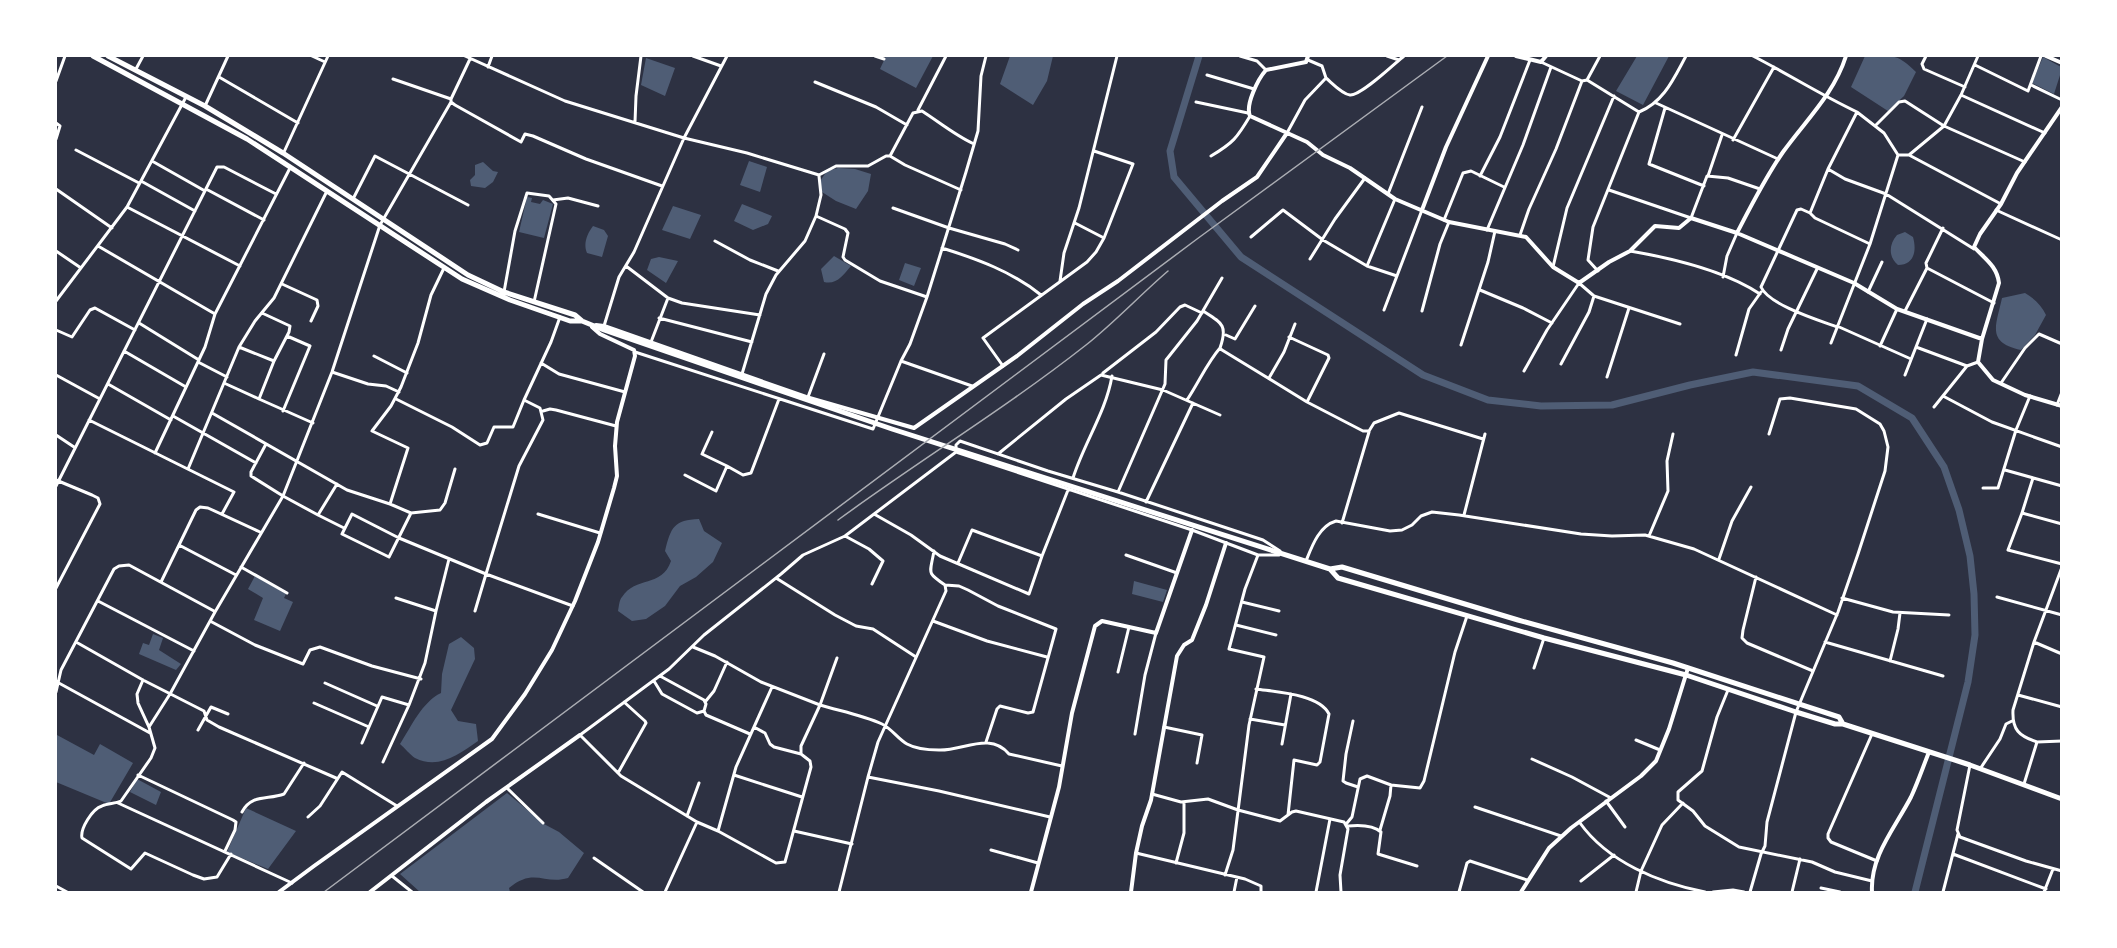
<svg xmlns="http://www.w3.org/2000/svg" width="2117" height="948" viewBox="0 0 2117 948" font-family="Figtree,sans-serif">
  <rect width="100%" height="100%" fill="#2d3142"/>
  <path fill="#4f5d75" d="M886 56H933L916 88 880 69Z
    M1010 56H1053L1047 81 1033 105 1000 84Z
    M1637 56H1669L1643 105 1616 91Z
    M1865 56C1892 56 1896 52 1916 72L1904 96 1888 111 1851 87Z
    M2043 57 2061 67V72L2054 94 2032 83Z
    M646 58 675 68 665 96 641 85Z
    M749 161 767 167 760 192 740 185Z
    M483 162 493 171 498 172 493 182 485 188 471 186 470 180 475 175V165Z
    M838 168 855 169 871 174 868 191 856 209 836 201 822 192 820 181 827 171Z
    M527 197 532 198 531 202 540 204 543 200 553 204 544 238 519 232Z
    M742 204 772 216 768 224 753 230 734 221Z
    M673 206 701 215 690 239 662 230Z
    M593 226 604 230 608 236 602 257 587 253C583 244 587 234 593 226Z
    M1905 232 1913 237C1917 251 1914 265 1898 265 1888 257 1889 244 1897 235Z
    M834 256 851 266C843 275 837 285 824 282L821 269Z
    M659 257 678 261 666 283 647 270 651 259Z
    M905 263 921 268 914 286 899 280Z
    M2025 293C2034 298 2042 306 2046 315L2035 335 2021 350C1986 342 1996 326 2002 298Z
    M699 519 704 531 722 543 713 562 696 577 680 586 665 606 646 619 632 621 618 611C619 607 619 600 622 597 635 576 662 588 671 561L665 551C671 527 674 520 699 519Z
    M255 576 286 594 284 598 293 602 280 631 254 620 263 598 248 589Z
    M1134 581 1167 590 1163 602 1132 594Z
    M153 634 163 638 159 650 181 664 176 670 139 654 143 643 149 645Z
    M461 637 474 648 475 659 451 710 458 721 476 724 478 741C459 754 439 770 415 758 410 755 405 748 400 744 411 727 422 702 441 693L442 674 449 644Z
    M57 735 94 755 100 744 133 763 109 804 56 782Z
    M137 779 161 792 156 805 130 792Z
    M507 793 544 824 559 832 584 853 568 878C544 885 534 867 509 888L510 892H420L400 874Z
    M246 808 296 831 268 869 227 852Z"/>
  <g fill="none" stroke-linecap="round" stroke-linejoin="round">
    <path stroke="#4f5d75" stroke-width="7" d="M1199 56 1170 151 1174 177 1241 257 1423 375 1488 400 1541 406 1612 405 1690 385 1753 372 1858 386 1912 418 1944 467 1959 510 1970 556 1974 594 1975 635 1968 682 1915 892"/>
    <path stroke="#fff" stroke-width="3" d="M312 56 325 62
      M465 56 565 101 684 138 747 153 819 175 836 166H868L886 156H890
      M693 56 721 66
      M875 56 884 59
      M1240 56 1257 61 1266 70
      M1387 56 1399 60
      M1753 56C1788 74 1821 95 1857 112L1828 169 1810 213 1815 218 1870 244
      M1926 56 1922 64 1924 69 1965 87
      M470 59 451 99V102L455 105 521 142 525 134 533 136 586 159 662 186
      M1541 62 1582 81 1587 80
      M1975 65 2028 91 2041 56
      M488 67 492 56
      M136 69 143 56
      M1207 75 1254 89
      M219 77 298 123
      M1326 78C1332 83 1342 94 1350 95 1361 96 1394 64 1404 56
      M393 79 451 99
      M56 81 65 56
      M815 82 876 107 907 125
      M2031 85 2062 100
      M1961 95 2045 133
      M1196 102 1248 113
      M1656 103 1778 159
      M205 106 228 56
      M1665 108 1649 164 1704 186
      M918 110 946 56
      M1639 112C1664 102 1674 78 1686 56
      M635 122 636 96 641 56
      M56 123 60 126 56 139
      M1875 126 1899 102 1905 101 1944 126 2025 162
      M1287 133 1305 100 1326 78 1322 66 1308 60
      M1733 140 1774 67
      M76 150 139 183
      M284 152 328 56
      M1898 155H1909L2001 204
      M1909 155 1944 126 1961 95 1978 56
      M1211 156C1233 143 1237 138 1250 116
      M152 161 205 191
      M1828 169 1845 179 1886 194 1974 249
      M819 176 821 195 816 216 845 229 848 233 843 257 845 260 880 281 927 297
      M1480 176 1500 137 1530 60
      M1708 176 1722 135
      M141 181 195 211
      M56 189 112 228
      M206 189 264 220
      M961 190 905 165 890 156 913 113 922 111C939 122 956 136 974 144
      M1609 190 1691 218 1707 176 1728 178 1760 189
      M1388 194 1422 107
      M353 199 375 156 468 205
      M553 200 568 198 598 206
      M127 207 240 266
      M893 208 949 228 1005 244 1018 250
      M1996 210 2062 240
      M1810 213 1801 209 1797 210 1761 287C1769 305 1818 320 1837 327
      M1444 220 1463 173 1471 171 1504 187
      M1075 223 1104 238
      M1943 228 1926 263 1927 268 1994 303
      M1487 230 1523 145 1551 67
      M1520 235 1529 209 1556 149 1582 81
      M1251 237 1283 210 1323 240 1367 266 1395 199
      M715 241 750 260 778 271
      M98 246 215 314
      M942 248C977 259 1013 272 1041 295
      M56 251 81 268
      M1630 251C1671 258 1724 270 1760 294
      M1310 259 1335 219 1365 178
      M626 266 668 298 682 303 760 315
      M1367 266 1397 276
      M1553 267 1567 208 1614 96
      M1598 271 1588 260 1593 227 1639 112 1587 80 1600 56
      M1723 277 1727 256 1737 233
      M1060 281 1064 253 1079 208 1117 56
      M282 284 317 300 318 306 311 321
      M1480 290 1523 308 1552 323
      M504 292 515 231 527 193 549 196 556 204 534 302
      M1868 292 1882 262
      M1594 296 1680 324
      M56 301 127 207 186 97
      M1384 310 1422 210
      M1203 311C1222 323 1228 325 1220 348L1222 350 1307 402 1363 431H1369L1374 423 1399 413 1483 439
      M1422 311 1440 244 1449 222
      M1905 311 1927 268
      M262 313 290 326 289 332 274 361
      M560 317 551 342 524 400 540 408 543 420 519 466 486 574 573 606
      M659 318 752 342
      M139 323 199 360
      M604 326 619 277 634 252 684 138 727 56
      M1837 326 1911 359
      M56 330 72 337 90 310 95 308 135 330
      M1226 335 1235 339 1255 306
      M1289 337 1328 355 1329 358 1307 402
      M651 342 668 298
      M1831 343 1870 244 1898 155 1884 133 1857 112
      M1461 345 1488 262 1495 231
      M1880 346 1897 309
      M239 347 274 361 259 399 313 423
      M1916 347 1967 366
      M1781 350 1788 329 1817 269
      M124 351 186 387
      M635 352 873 429 901 361 910 344 927 297 966 172 978 131 981 76 986 56
      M1736 355 1749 309 1761 292
      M374 356 407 373
      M901 361 972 386
      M198 362 227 377
      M541 363 559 374 625 392
      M1003 366 983 338 1087 262 1096 252 1104 238 1133 164 1094 151
      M1524 371 1547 330 1579 283 1594 296 1589 312 1561 364
      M332 372 368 384 386 386 399 392
      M1103 373 1156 332 1180 307 1185 305 1202 313
      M742 374 766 294 776 275 805 241 816 216
      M56 375 100 399
      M1905 375 1927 319
      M1607 377 1629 308
      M1269 378 1284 352 1295 324
      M224 383 259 399
      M2001 383 2025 348 2039 334 2062 344
      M108 384 171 420
      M1943 396 1992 422 2062 447
      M808 397 824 354
      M396 399 452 427 480 445 487 443 494 427H513L524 400
      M1187 400C1199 382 1207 363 1220 348
      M2057 405 2062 392
      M1934 407 1967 366 1978 362
      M283 411 310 346 287 336
      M543 411 550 409 556 410 616 426
      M212 413 347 490 390 504 411 513
      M173 416 256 463
      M89 420 234 492 222 514
      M712 432 702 454 727 466
      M56 435 74 447
      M266 444 251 472V476L283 496 318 515 337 484
      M956 451V445L960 441 1048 471 1118 492 1263 540 1280 551
      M956 452 1192 530 1258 555H1279
      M155 453 205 347 215 314 290 168
      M998 454 1066 399 1101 375 1163 390 1220 415
      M188 469 239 347 255 321 274 298 327 191
      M455 469 445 503 440 510 411 513 389 557 342 534 352 514 399 538 486 574 475 611
      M2005 470 2062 486
      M685 475 716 491 727 466 743 475 751 473 779 399
      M1073 478C1084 443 1106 412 1112 376
      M2033 478 2022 513 2008 550 2062 564
      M56 480 92 495 98 498 100 504 56 588
      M56 486 217 167H224L276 194
      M1983 488H1998L2016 430 2030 396
      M1118 492 1165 384 1166 360 1197 321 1222 278
      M1146 502 1193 403
      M390 504 408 448 372 431 391 406 401 387 418 343 431 295 444 268
      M2022 513 2062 524
      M538 514 600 533
      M874 514 911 535 940 556 1029 594 1042 556
      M318 515 344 528
      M1464 515 1485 434
      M1342 523 1369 432
      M845 536 869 549 883 561 872 584
      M1649 536 1668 491 1667 461 1673 434
      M179 545 236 575
      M1126 555 1177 573
      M1719 559 1732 521 1751 487
      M1306 561C1312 546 1319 526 1336 521L1390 531 1402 530 1412 525 1421 516 1432 512 1459 515 1581 534 1612 536 1645 535 1694 549 1837 615
      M958 563 972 530 1042 556 1068 490
      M241 567 287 593
      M1756 577 1743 630 1742 638 1747 643 1813 671
      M776 578 835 615 856 626 873 629 916 657
      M161 582 196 510 200 507 208 508 260 532
      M945 585 959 586 968 590 998 606 1056 629 1033 712 1028 713 1000 706 997 709 986 742
      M1997 597 2062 615
      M396 598 436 611 425 663 409 705
      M1842 598 1893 612 1949 615
      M98 601 194 651
      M1242 602 1279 611
      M436 611 449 559
      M210 621 255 645 303 664 310 650 320 647 372 666 421 679
      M933 621 987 641 1047 657
      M1236 625 1276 635
      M76 642 143 680 204 711 207 720 219 727 336 778
      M1825 642 1943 676
      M2034 642 2062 567
      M693 647 715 656 761 682 820 705 801 746V754L810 761 811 767 785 862 776 863 718 831 697 822
      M837 658 820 705C840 711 862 715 882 724 892 729 898 739 907 744 916 749 929 750 939 750 963 751 990 731 1009 754L1062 766
      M1890 661 1898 629 1900 613
      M1534 668 1544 638
      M1118 672 1129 627
      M660 676 704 700 706 704 704 711 706 715 750 734
      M143 680 137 694 138 703 149 727 155 748 151 758 121 801C115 804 108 803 102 806 92 809 80 829 82 838L131 869 145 853 193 875 204 879 217 877 231 854
      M654 681 662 694 697 713 704 711
      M57 682 150 733
      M325 683 377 706
      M1256 689C1276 692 1319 694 1329 714L1320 762 1317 765 1294 760 1288 815
      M1728 690 1717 717 1702 771 1678 792V800L1693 811 1705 826 1739 847 1812 862 1835 872 1872 881
      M56 692 61 670 114 569 119 566 129 565 214 611
      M2018 695 2062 707
      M705 702 714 691 727 662
      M314 703 369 727
      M1250 719 1285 725
      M1353 721 1346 754 1343 781 1346 783 1358 787
      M149 727 170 694 215 612 283 496 332 372 380 225 451 102
      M754 727 765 733 770 744 774 747 801 754
      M1164 727 1202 735 1197 763
      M198 730 211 707 228 714
      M1135 734 1145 675 1156 633
      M1872 734 1828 834V838L1831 842 1877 861
      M1636 740 1660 750
      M2037 742C2019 736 2012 730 2013 710L2034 642 2062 654
      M362 743 382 697 409 705 383 762
      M1282 744 1291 694
      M1532 759 1572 777 1611 798
      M1970 765 1957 830 1960 837 2026 861 2062 871
      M1980 769 2000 739 2006 724 2012 721
      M618 773 646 723 645 721 624 702
      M138 775 233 820 236 822 235 830 225 851
      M734 775 802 797
      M868 777 939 791 1050 817
      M2024 784 2037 742 2062 741
      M1391 785 1420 788 1424 781 1455 652 1467 616
      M507 788 543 823
      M1152 794 1181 802 1208 799 1238 810 1280 821 1292 812 1296 811 1344 822 1348 829 1340 875 1341 892
      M1606 801 1625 827
      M118 803 292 883
      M1475 807 1561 836
      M242 812C251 794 268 800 284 794L304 763
      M687 816 699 783
      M308 817 320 806 342 772 397 806
      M1347 823 1352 817 1360 779 1367 776 1391 785 1390 796 1380 830
      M1580 823C1608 862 1659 883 1705 892
      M1348 826C1358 825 1373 825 1381 832L1378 854 1417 866
      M718 831 736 767 772 687
      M794 831 852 844
      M991 850 1038 863
      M1136 853 1245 879 1261 886V892
      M1953 854 2046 889
      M594 858 643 892
      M1176 863 1184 833V803
      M1225 875 1233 850 1249 725 1264 657 1229 649 1245 589 1258 555
      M392 876 412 892
      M1581 881 1614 855
      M56 886 67 892
      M1821 888 1840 892
      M665 892 697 822 621 776 580 735 669 669 704 635 781 574 803 555 845 536 956 452
      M839 892 868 777 878 742 946 591 945 585C926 572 930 574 934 551
      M1234 892 1237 877
      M1316 892 1330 819
      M1459 892 1467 863 1470 861 1527 880
      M1636 892 1641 871 1662 825 1683 803
      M1713 892 1733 890 1744 892
      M1750 892 1761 854 1765 846 1767 822 1796 712 1838 612 1858 554 1885 471 1888 447 1884 431 1880 424 1856 409 1790 398 1780 399 1769 434
      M1792 892 1800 859
      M1943 892 1958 834
      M2044 892 2053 869"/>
    <path stroke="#fff" stroke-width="4" d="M1308 56 1306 62 1266 70C1258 79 1245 105 1250 116L1307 142 1323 155 1350 168 1395 199 1449 222 1526 237 1553 267 1579 283 1609 262 1630 251 1655 226 1679 228 1691 218 1737 233 1854 283 1897 309 1982 339
      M1516 56 1541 62 1546 56
      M2046 56 2062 63
      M2062 107 2017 173 2001 204 1980 234 1974 247C1985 259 1997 266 1999 283L1982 339 1978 362 1993 380 2025 395 2062 406
      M1422 210 1446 147 1488 56
      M1737 233C1751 206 1765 178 1783 152 1806 120 1834 94 1846 56
      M596 325 604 326 806 397 914 428 1017 356 1083 304 1118 281 1222 201 1257 177 1287 133
      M279 892 314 866 492 739 525 694 552 650 575 601 598 542 614 488 617 476 615 446 617 422 635 356 634 350 600 334 592 327
      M370 892 486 802 580 735
      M1031 892 1059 787 1072 713 1095 626 1102 621 1156 633 1192 530
      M1131 892 1136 853 1142 826 1151 800 1177 656 1184 645 1192 640 1206 605 1226 543
      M1521 892 1549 848 1571 828 1641 776 1656 761 1669 729 1688 668
      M1872 892C1870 856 1895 828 1911 797 1918 782 1923 767 1929 752"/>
    <path stroke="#fff" stroke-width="5" d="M93 56 247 139 462 279 510 300 570 321H582
      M108 56 205 106 283 153 468 275 504 292 575 315 582 321 604 330 892 429 1330 569 1338 578 1544 638 1686 675 1796 712 1835 724H1843L1970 765 2062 799
      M1330 569 1342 567 1518 620 1673 663 1839 717 1843 724"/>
    <path stroke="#abadb3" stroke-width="1.5" d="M838 520C920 460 1006 408 1086 345 1115 322 1140 295 1168 271
      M324 892 1197 239 1447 56"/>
  </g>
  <rect width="2117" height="948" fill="none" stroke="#ffffff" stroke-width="114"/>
</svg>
